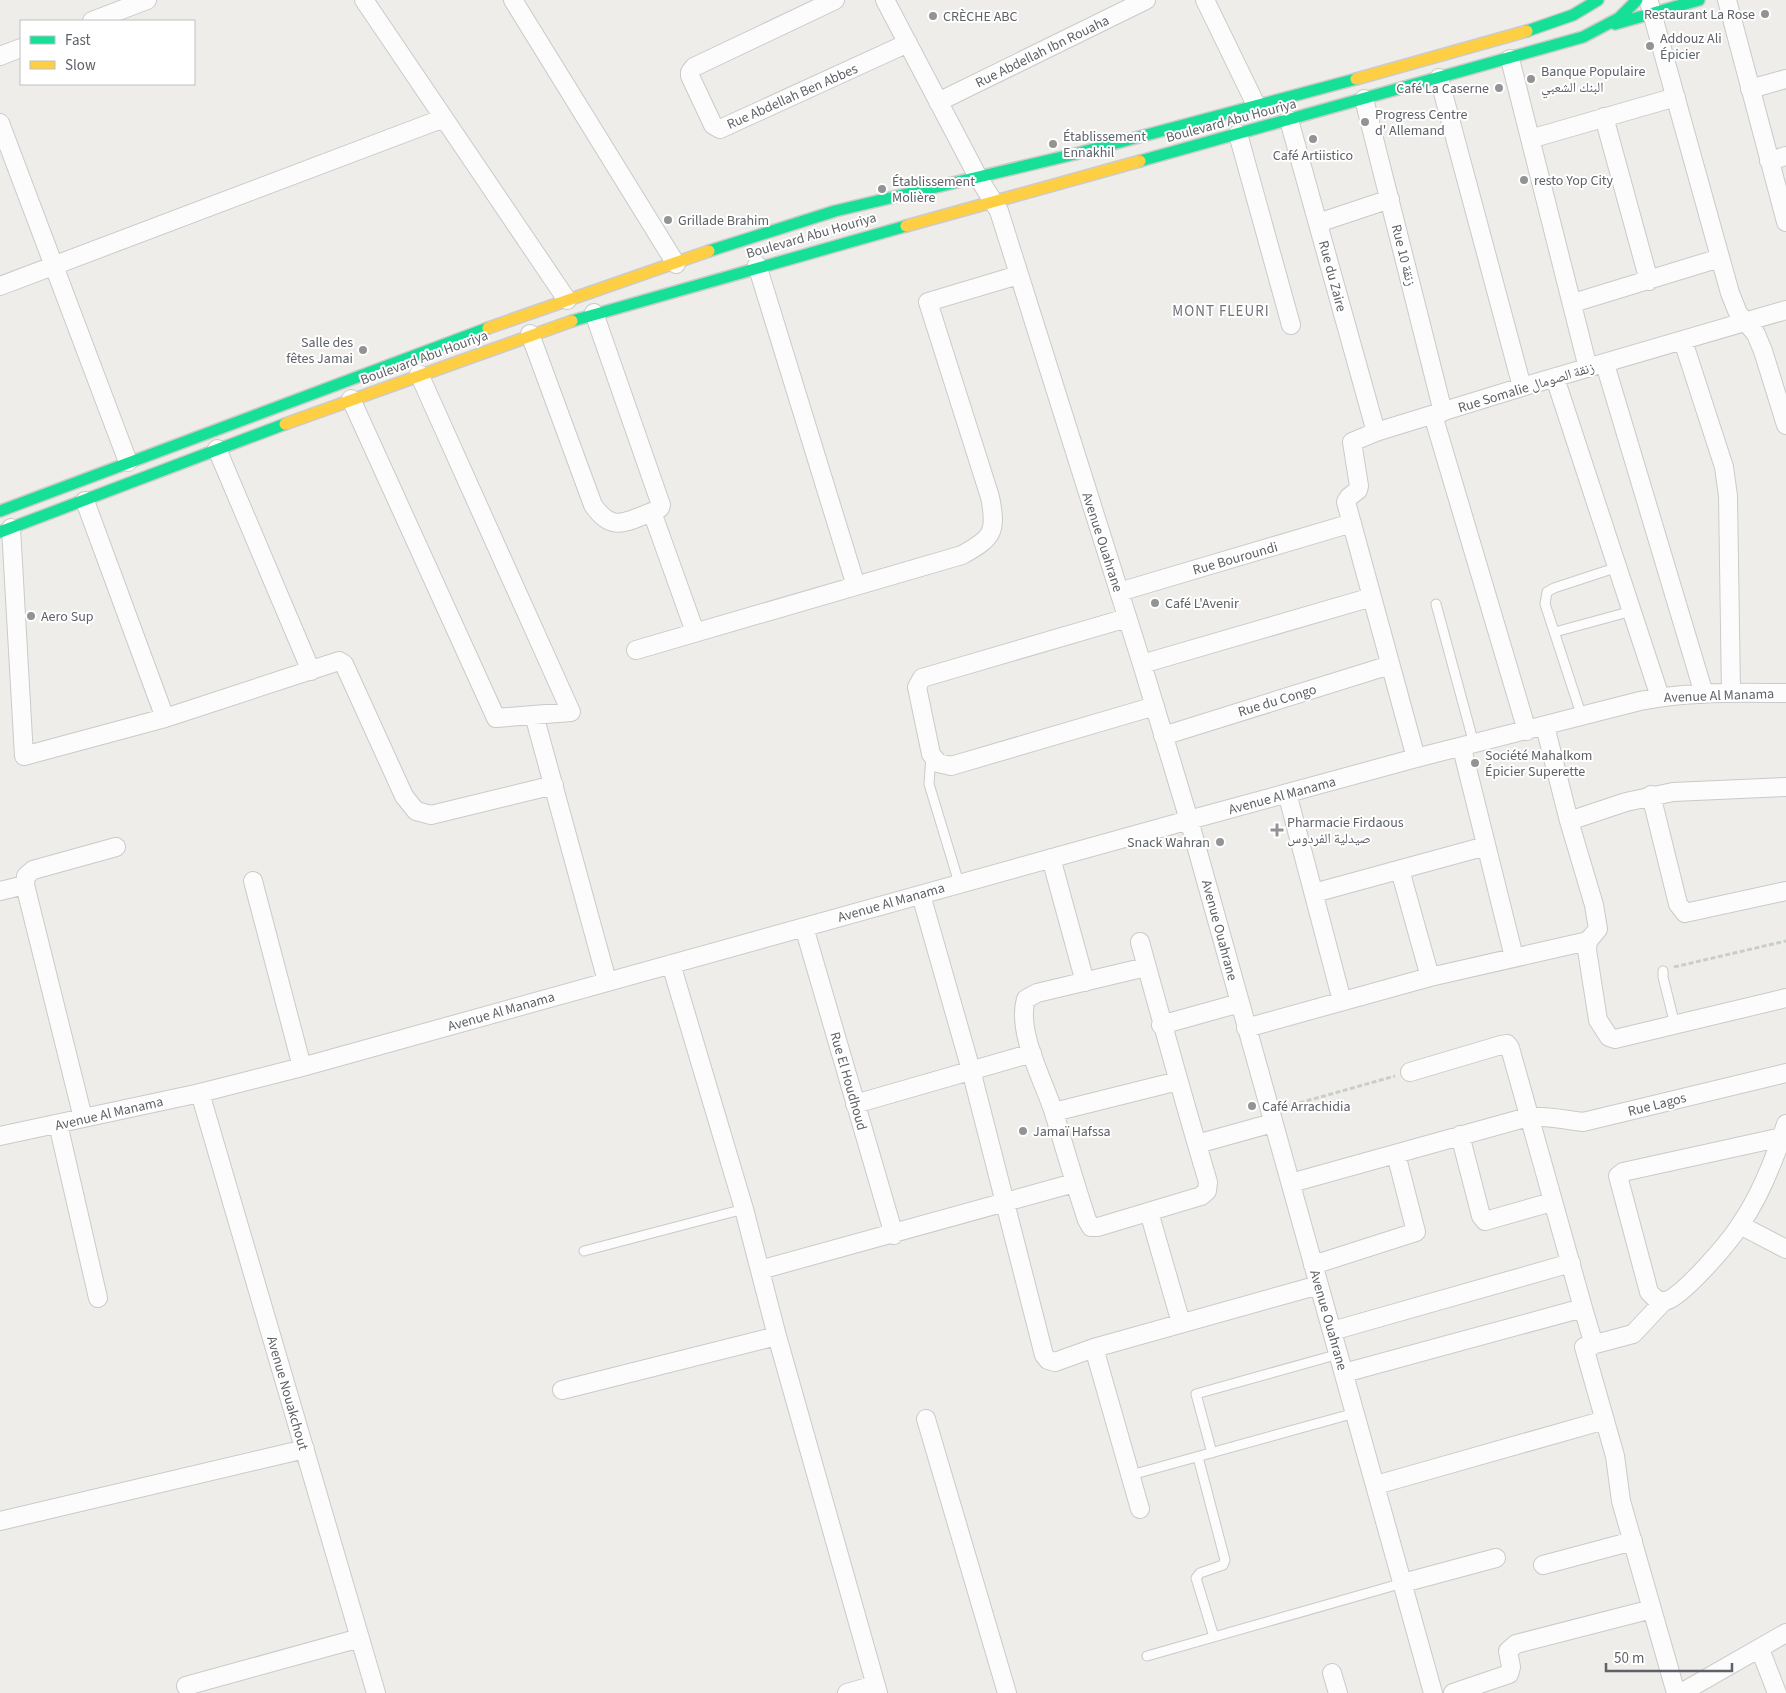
<svg xmlns="http://www.w3.org/2000/svg" width="1786" height="1693" viewBox="0 0 1786 1693" font-family="'Source Sans 3','Noto Naskh Arabic',sans-serif">
  <rect width="100%" height="100%" fill="#efede9"/>
  <g fill="none" stroke-linecap="round" stroke-linejoin="round">
    <g stroke="#cacaca" stroke-width="11">
      <path id="lane" d="M1436 604 1474 744
        M1555 632 1632 611
        M1582 717 1545 604 1547 592 1554 588 1618 567
        M931 756 929 784 959 883
        M1663 971V977L1675 1025
        M584 1251 744 1209
        M1212 1453 1196 1394 1339 1354
        M1198 1457 1225 1560 1223 1565 1200 1573 1196 1578 1214 1637
        M1131 1475 1355 1413
        M1147 1656 1403 1583"/>
    </g>
    <g stroke="#cacaca" stroke-width="20">
      <path id="street" d="M364 0 567 300
        M513 0 676 264
        M835 0 694 67 690 72V76L713 125 720 129 908 43
        M885 0 978 177 999 211 1142 664 1189 820 1433 1693
        M1205 0 1257 107
        M1727 0 1786 222
        M1649 2 1730 293 1738 313 1756 334 1763 351 1786 425
        M92 21 147 0
        M0 56 21 48
        M1510 59 1588 368
        M1439 78 1522 387
        M1750 89 1786 79
        M1364 99 1443 412
        M938 102 1146 0
        M1604 117 1649 281
        M1289 120 1376 432
        M0 123 128 462
        M1238 134 1291 325
        M1530 139 1676 97
        M1769 161 1786 156
        M1318 223 1390 199
        M757 265 856 586
        M0 286 444 118
        M1573 303 1720 258
        M594 313 661 505 660 508 652 512 695 632
        M530 334 593 505C612 533 625 522 652 512
        M1683 341 1724 467 1728 496 1731 693
        M1605 364 1704 694
        M1555 378 1660 697
        M351 399 496 718 571 712 419 374
        M1433 415 1527 731
        M217 449 311 671
        M85 501 165 718
        M11 528 24 756 165 718 339 661 344 664 404 796 416 811 431 815 554 785
        M1119 592 1352 523
        M1127 618 922 678 917 687 931 754 938 763 951 766 1155 706
        M636 650 962 555C993 538 997 532 990 497L928 302 1018 275
        M1142 664 1372 597
        M534 715 607 981
        M1545 726 1569 821 1594 905 1598 929 1588 941 1587 950 1598 1020 1609 1037 1615 1039 1786 998
        M1163 736 1390 665
        M1462 748 1514 957
        M1416 758 1346 502 1349 497 1358 490 1359 486 1352 442 1376 432 1522 387 1786 310
        M1287 793 1342 1001
        M1651 795 1678 904 1685 913 1786 891
        M1569 821 1626 802 1673 792 1786 787
        M1051 858 1085 982
        M1400 870 1430 977
        M253 881 302 1067
        M0 891 25 885
        M1314 893 1486 846
        M921 895 971 1070 1044 1355 1048 1360 1055 1362 1094 1348 1319 1285
        M804 927 894 1235
        M1140 942C1162 1022 1184 1102 1208 1182L1207 1191 1201 1196 1098 1227H1091L1087 1220C1075 1184 1065 1149 1054 1113 1044 1081 1016 1032 1026 999L1037 993 1146 967
        M671 964 744 1209 777 1336 878 1693
        M1161 1025 1240 1003
        M1246 1028 1430 977 1588 941
        M200 1093 376 1693
        M855 1104 1032 1053
        M1054 1112 1178 1081
        M83 1118 25 885 26 876 33 870 116 847
        M58 1124 98 1298
        M1460 1135 1481 1216 1485 1221 1552 1202
        M0 1136 200 1093 302 1067 1189 820 1416 758 1640 701C1688 691 1738 693 1786 693
        M1782 1137 1623 1172 1618 1176 1649 1292C1653 1297 1658 1302 1665 1301 1681 1299 1730 1241 1740 1225 1761 1195 1775 1158 1786 1124
        M1197 1144 1273 1123
        M1291 1183 1528 1117C1548 1115 1563 1120 1583 1122L1786 1073
        M1149 1212 1181 1323
        M1740 1225 1786 1249
        M1313 1265 1416 1232 1396 1154
        M760 1270 1074 1183
        M1664 1301 1633 1334 1584 1347 1615 1456 1621 1501 1676 1693
        M1583 1308 1594 1345
        M1332 1331 1571 1263
        M1094 1348 1140 1509
        M1344 1373 1583 1308 1510 1048 1507 1044 1501 1045 1410 1072
        M562 1390 777 1336
        M926 1419 1007 1693
        M1376 1485 1605 1420
        M0 1521 305 1449
        M1543 1565 1633 1541
        M1403 1583 1496 1558
        M1760 1649 1777 1693
        M1332 1673 1338 1693
        M186 1686 360 1638
        M847 1693 875 1685
        M1453 1693 1509 1674 1511 1667 1508 1651 1516 1644 1652 1609
        M1681 1693 1786 1633"/>
    </g>
    <g stroke="#cbcbcb" stroke-width="14">
      <path id="fast" d="M1615 24 1699 0
        M1527 31 1573 15 1598 0
        M1140 161 1583 37 1619 18 1637 0
        M709 251 835 211 1075 154 1356 79
        M572 321 906 226
        M0 511 488 328
        M0 532 285 424"/>
    </g>
    <g stroke="#cbcbcb" stroke-width="14">
      <path id="slow" d="M1356 79 1527 31
        M906 226 1140 161
        M488 328 709 251
        M285 424 572 321"/>
    </g>
    <path stroke="#cacecb" stroke-width="3" stroke-dasharray="5 2.5" stroke-linecap="butt" d="M1674 967 1786 941
      M1285 1107 1395 1076"/>
    <use href="#lane" stroke="#fdfcfc" stroke-width="9"/>
    <use href="#street" stroke="#fdfcfc" stroke-width="18"/>
    <use href="#fast" stroke="#16e098" stroke-width="11"/>
    <use href="#slow" stroke="#ffcf43" stroke-width="11"/>
  </g>
  <g fill="#919394" stroke="#fff" stroke-width="2">
    <circle cx="1765" cy="14" r="5"/>
    <circle cx="933" cy="16" r="5"/>
    <circle cx="1650" cy="46" r="5"/>
    <circle cx="1531" cy="79" r="5"/>
    <circle cx="1499" cy="88" r="5"/>
    <circle cx="1365" cy="122" r="5"/>
    <circle cx="1313" cy="139" r="5"/>
    <circle cx="1053" cy="144" r="5"/>
    <circle cx="1524" cy="180" r="5"/>
    <circle cx="882" cy="189" r="5"/>
    <circle cx="668" cy="220" r="5"/>
    <circle cx="363" cy="350" r="5"/>
    <circle cx="1155" cy="603" r="5"/>
    <circle cx="31" cy="616" r="5"/>
    <circle cx="1475" cy="763" r="5"/>
    <path d="M1274.5 822.5h5v5h5v5h-5v5h-5v-5h-5v-5h5z"/>
    <circle cx="1220" cy="842" r="5"/>
    <circle cx="1252" cy="1106" r="5"/>
    <circle cx="1023" cy="1131" r="5"/>
  </g>
  <g text-anchor="middle" stroke-width="4" stroke-linejoin="round" paint-order="stroke">
    <g font-size="14" fill="#5e6267" stroke="#fff" text-anchor="start">
      <text x="1755" y="19" text-anchor="end">Restaurant La Rose</text>
      <text x="943" y="21">CRÈCHE ABC</text>
      <text x="1660" y="43">Addouz Ali<tspan x="1660" dy="16">Épicier</tspan></text>
      <text x="1541" y="76">Banque Populaire<tspan x="1541" dy="16">البنك الشعبي</tspan></text>
      <text x="1489" y="93" text-anchor="end">Café La Caserne</text>
      <text x="1375" y="119">Progress Centre<tspan x="1375" dy="16">d' Allemand</tspan></text>
      <text x="1063" y="141">Établissement<tspan x="1063" dy="16">Ennakhil</tspan></text>
      <text x="1313" y="160" text-anchor="middle">Café Artiistico</text>
      <text x="1534" y="185">resto Yop City</text>
      <text x="892" y="186">Établissement<tspan x="892" dy="16">Molière</tspan></text>
      <text x="678" y="225">Grillade Brahim</text>
      <text x="353" y="347" text-anchor="end">Salle des<tspan x="353" dy="16">fêtes Jamai</tspan></text>
      <text x="1165" y="608">Café L'Avenir</text>
      <text x="41" y="621">Aero Sup</text>
      <text x="1485" y="760">Société Mahalkom<tspan x="1485" dy="16">Épicier Superette</tspan></text>
      <text x="1287" y="827">Pharmacie Firdaous<tspan x="1287" dy="16">صيدلية الفردوس</tspan></text>
      <text x="1210" y="847" text-anchor="end">Snack Wahran</text>
      <text x="1262" y="1111">Café Arrachidia</text>
      <text x="1033" y="1136">Jamaï Hafssa</text>
    </g>
    <g font-size="14" fill="#5e6267" stroke="#fff">
      <text transform="translate(1042 51) rotate(-26)" y="5">Rue Abdellah Ibn Rouaha</text>
      <text transform="translate(792 96) rotate(-24)" y="5">Rue Abdellah Ben Abbes</text>
      <text transform="translate(1231 120) rotate(-15)" y="5">Boulevard Abu Houriya</text>
      <text transform="translate(811 235) rotate(-16)" y="5">Boulevard Abu Houriya</text>
      <text transform="translate(1404 255) rotate(76)" y="5">Rue 10 زنقة</text>
      <text transform="translate(1333 276) rotate(75)" y="5">Rue du Zaire</text>
      <text transform="translate(424 357) rotate(-20)" y="5">Boulevard Abu Houriya</text>
      <text transform="translate(1526 387) rotate(-17)" y="5">Rue Somalie زنقة الصومال</text>
      <text transform="translate(1103 542) rotate(72)" y="5">Avenue Ouahrane</text>
      <text transform="translate(1235 558) rotate(-16)" y="5">Rue Bouroundi</text>
      <text transform="translate(1719 695) rotate(-2)" y="5">Avenue Al Manama</text>
      <text transform="translate(1277 700) rotate(-17)" y="5">Rue du Congo</text>
      <text transform="translate(1282 795) rotate(-15)" y="5">Avenue Al Manama</text>
      <text transform="translate(891 902) rotate(-16)" y="5">Avenue Al Manama</text>
      <text transform="translate(1220 930) rotate(75)" y="5">Avenue Ouahrane</text>
      <text transform="translate(501 1011) rotate(-16)" y="5">Avenue Al Manama</text>
      <text transform="translate(849 1081) rotate(74)" y="5">Rue El Houdhoud</text>
      <text transform="translate(1657 1104) rotate(-14)" y="5">Rue Lagos</text>
      <text transform="translate(109 1113) rotate(-13)" y="5">Avenue Al Manama</text>
      <text transform="translate(1329 1320) rotate(74)" y="5">Avenue Ouahrane</text>
      <text transform="translate(288 1393) rotate(74)" y="5">Avenue Nouakchout</text>
    </g>
    <g font-size="15" letter-spacing="1" fill="#6f7479" stroke="#fff">
      <text x="1221" y="316">MONT FLEURI</text>
    </g>
  </g>
  <rect x="20" y="20" width="175" height="65" fill="#ffffff" stroke="#bfc0c2"/>
  <rect x="30" y="36" width="25" height="8" fill="#16e098" stroke="#bfc0c2"/>
  <text x="65" y="45" font-size="15" fill="#5e6267">Fast</text>
  <rect x="30" y="61" width="25" height="8" fill="#ffcf43" stroke="#bfc0c2"/>
  <text x="65" y="70" font-size="15" fill="#5e6267">Slow</text>
  <path d="M1606 1663v8h126v-8" fill="none" stroke="#5e6267" stroke-width="2.5"/>
  <text x="1614" y="1663" font-size="15" fill="#5e6267" stroke="#ffffff" stroke-width="4" paint-order="stroke">50 m</text>
</svg>
